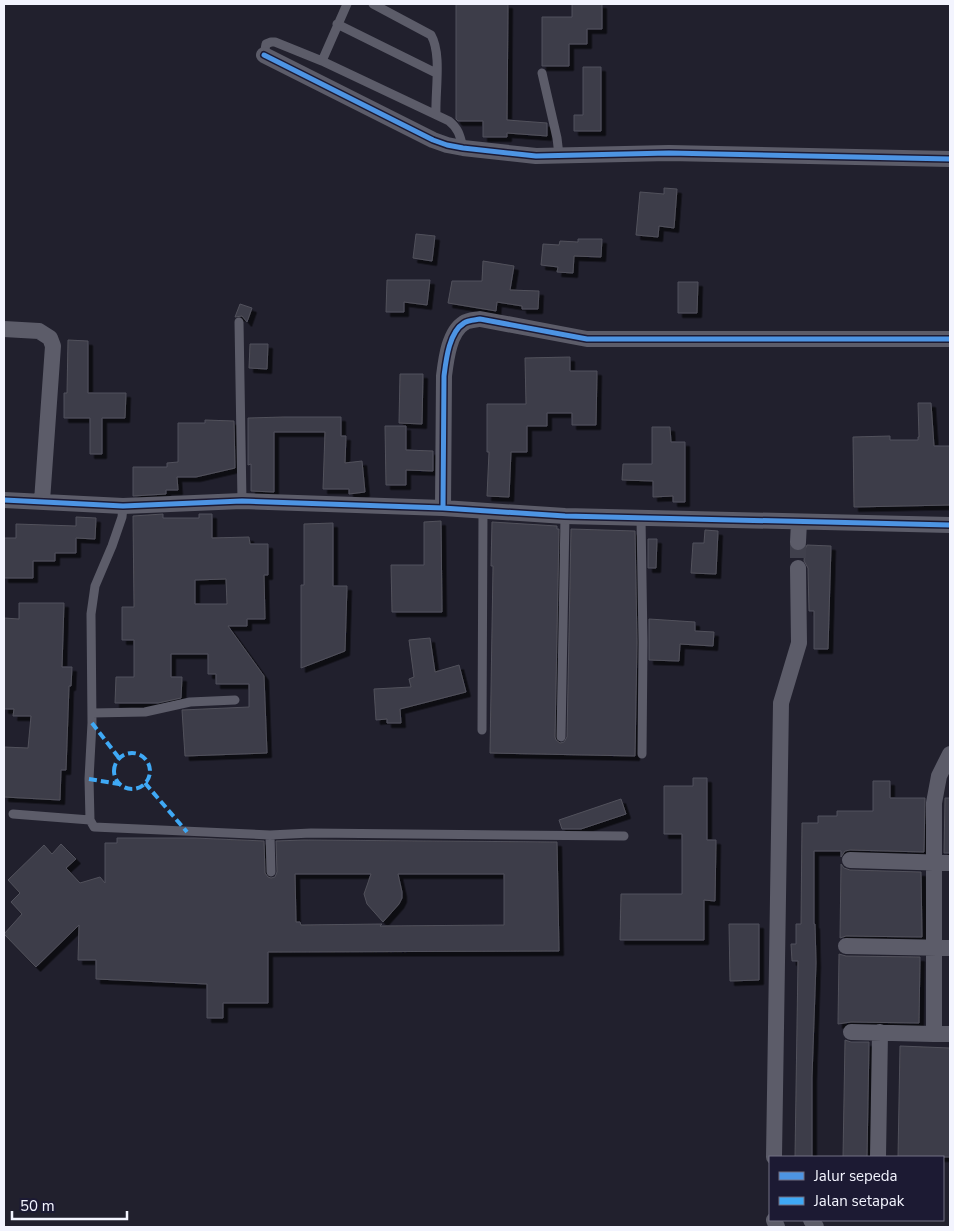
<svg xmlns="http://www.w3.org/2000/svg" width="954" height="1231" viewBox="0 0 954 1231" font-family="'Nunito Sans',sans-serif">
  <defs>
    <filter id="shadow"><feDropShadow dx="4.5" dy="4.5" stdDeviation="0" flood-color="#0009"/></filter>
  </defs>
  <rect width="100%" height="100%" fill="#21202d"/>
  <path fill="#3e3d48" stroke="#51515c" fill-rule="evenodd" filter="url(#shadow)" d="M456 4H508L507 120 547 123V136L507 133V137H483V121H458L456 119Z
    M572 4H602V29H587V44H569V66H542V17H572Z
    M583 67H601V131H574V115H583Z
    M664 188 677 189 674 228 659 226 658 237 636 235 640 192 664 194Z
    M416 234 435 236 432 261 413 258Z
    M578 239H602L601 257 574 256 573 273 557 272 558 267 541 265 543 244 559 245 560 241 578 242Z
    M483 261 514 266 510 290 539 291 538 309H522V306L497 302 496 311 448 303 452 281H482Z
    M387 280H430L427 305 404 302V312H386Z
    M678 282H698L697 313H678Z
    M240 304 252 308 247 322 242 316 235 317Z
    M68 340 88 341V393H126L125 418H102V454H90V418H64V393H67Z
    M250 344H268L267 369 249 368Z
    M570 357V371H597L596 425H572V413H547V426H527V452H511L509 497 487 496 489 452H487V404H526L525 358Z
    M400 374H423L422 424 399 423Z
    M918 403H931L934 446H950V505L854 507 853 437 890 436V440H918V437H919Z
    M284 417H341V436H346L345 463 362 461 365 492 349 494V489H323L325 432H274V492L251 491V464L248 465V418Z
    M205 420 234 421 235 468 196 477H177L178 490H166V494L133 496V467H167V463L178 462V423H205Z
    M385 426H406V450L433 451V471L406 470V485H386Z
    M652 427H670L671 442H685V502H673V496L653 497V481L622 480 623 464H652Z
    M163 514V518H199V514H212V538L249 537 250 544H268V575H264L265 619H247V626H228L264 676 267 753 185 756 182 710 249 707V684H216V674H208V654H171V677H182L181 698 158 703H115L116 677H134V640H122V607H134L133 516ZM226 579 227 604H195V580Z
    M76 517 96 518 95 539 76 538V553H55V561H33V578H4V538H16V524L76 526Z
    M441 521 442 612H392L391 565H424V522Z
    M492 522 557 526V529H559L555 737 556 740 560 743 564 742 567 737 571 529 635 531 637 642 635 756 490 753 493 566H491Z
    M333 523V586H347L345 651 301 668V585H304V524Z
    M705 530 718 531 716 574 691 573 693 543H704Z
    M648 539H657L656 568H648Z
    M807 545 831 546 828 649H814V611H809L808 568 804 561 805 549Z
    M19 603H64L62 667H72L71 686H69L66 770H61L60 800 4 797V747L28 748 31 716H13L14 709H4V618L19 619Z
    M649 619 695 622V631L714 632 713 646 680 644 679 661 649 660Z
    M430 638 435 672 459 665 466 692 400 709 401 723H387V719L376 720 374 689 411 687 409 679 414 677 409 640Z
    M693 778H707V840H716L715 901 704 900V940H620L621 894H682V834H664V786H693Z
    M873 781H890V798H925L924 852 850 850 845 851 841 857V851H814V924H815L816 963 812 1077V1157H795L798 961H792L791 944H796V924H801L802 823H818V816H837V811H873Z
    M945 798H950V853H944Z
    M621 799 626 814 581 829H562L559 820Z
    M117 838H194L264 841 265 873 268 877 271 878 275 877 277 872 276 841 304 840 557 842 559 951 268 952V1003H223V1018H207V984L96 979V960H78L79 925 36 967 4 934 22 914 11 902 20 893 8 880 44 845 52 854 61 844 76 859 66 868 80 883 100 877 105 883V843H117ZM295 874H371L364 894 367 904 383 922 399 904 402 898V892L398 874H504V925L380 926 382 924 301 925 300 922H296Z
    M841 864 844 868 850 870 921 872 922 937 846 936 840 938Z
    M729 924H759V980L730 981Z
    M839 954 846 956 920 957 919 1023 851 1022 838 1024Z
    M845 1040 851 1042H869L867 1157H843Z
    M900 1046 950 1048V1157H898Z"/>
  <g fill="none" stroke-linecap="round" stroke-linejoin="round">
    <path stroke="#40404c" stroke-width="16" stroke-dasharray="16 8" stroke-linecap="butt" d="M798 542V568"/>
    <path stroke="#5c5c69" stroke-width="9" d="M373 4 431 35C442 54 435 91 436 114
      M337 24 436 73
      M264 55 266 44 271 42H275L322 61 449 121C459 129 460 136 463 148
      M322 61 347 4
      M542 73 557 138 559 155
      M239 322 242 501
      M123 506 122 517 112 546 95 586 91 614 92 723 89 779 90 820 94 827 270 835 311 833 624 836
      M641 518 643 642 642 754
      M92 713 145 712 190 702 235 700
      M482 730 483 512
      M561 737 565 516
      M13 814 90 820
      M270 835 271 872"/>
    <path stroke="#5c5c69" stroke-width="16" d="M264 55 433 140 447 145 463 148 536 156 669 153 950 159
      M4 329 39 331 50 338 53 346 42 501
      M4 500 123 506 242 501 443 508 565 516 950 525
      M443 508 444 376C446 360 449 332 464 323 468 320 475 320 480 319L587 339H950
      M798 542 799 522
      M850 860 950 863
      M846 946 950 948
      M851 1032 934 1034V803L939 776 950 754
      M934 1034H950
      M774 1157 781 703 799 643 798 568
      M878 1157 880 1032
      M774 1220 777 1227
      M811 1220 816 1227"/>
    <path stroke="#3fa9f5" stroke-width="4" stroke-dasharray="8 4" stroke-linecap="butt" d="M92 723 119 758
      M114 771a18 18 0 1 1 36 0a18 18 0 1 1-36 0Z
      M89 779 119 784
      M145 783 187 832"/>
    <g stroke="#1c1a33" stroke-width="8">
      <path id="cycleway" d="M264 55 433 140 447 145 463 148 536 156 669 153 950 159
        M4 500 123 506 242 501 443 508 565 516 950 525
        M443 508 444 376C446 360 449 332 464 323 468 320 475 320 480 319L587 339H950"/>
    </g>
    <use href="#cycleway" stroke="#4d94e3" stroke-width="5"/>
  </g>
  <rect width="954" height="1231" fill="none" stroke="#f3f4fe" stroke-width="10"/>
  <rect x="769" y="1156" width="175" height="65" fill="#1c1a33" stroke="#727184"/>
  <rect x="779" y="1172" width="25" height="8" fill="#4d94e3" stroke="#727184"/>
  <text x="814" y="1181" font-size="15" fill="#f3f4fe">Jalur sepeda</text>
  <rect x="779" y="1197" width="25" height="8" fill="#3fa9f5" stroke="#727184"/>
  <text x="814" y="1206" font-size="15" fill="#f3f4fe">Jalan setapak</text>
  <path d="M12 1211v8h115v-8" fill="none" stroke="#f3f4fe" stroke-width="2.5"/>
  <text x="20" y="1211" font-size="15" fill="#f3f4fe" stroke="#1c1a33" stroke-width="4" paint-order="stroke">50 m</text>
</svg>
